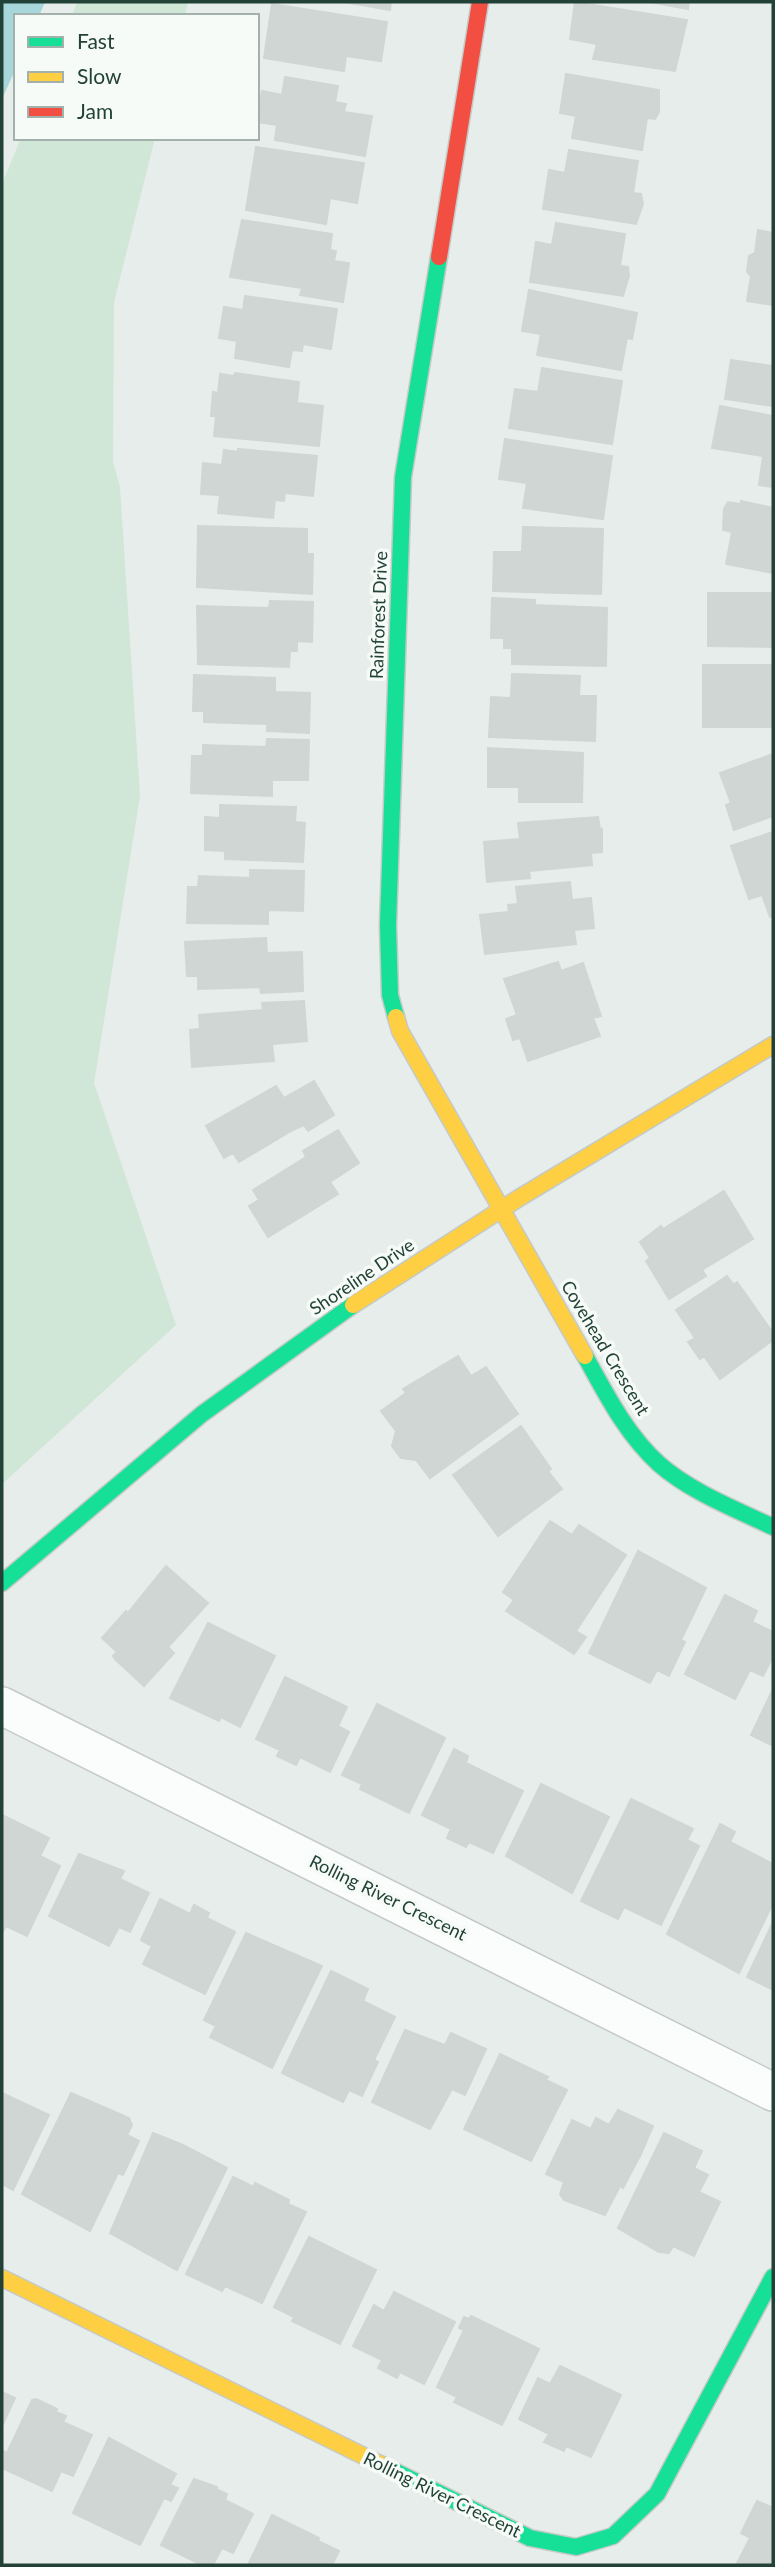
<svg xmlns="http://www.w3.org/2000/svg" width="775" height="2567" viewBox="0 0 775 2567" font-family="Lato,sans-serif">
  <rect width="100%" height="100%" fill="#e7edea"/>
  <path fill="#d0e6d6" d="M77 2H188L185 16H72Z
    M21 138H155L114 302 113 462 120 487 140 796 94 1083 176 1325 2 1484V184Z"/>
  <path fill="#a7d7db" d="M2 2H45L39 16H16V68L2 99Z"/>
  <path fill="#cfd6d3" stroke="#d0d6d3" stroke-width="2" d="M345 2H391L390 10Z
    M575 2 687 20 675 71 593 59 597 44 570 39Z
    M650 2H689L688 9Z
    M272 4 387 22 381 61 346 56 344 71 264 58Z
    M566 74 659 90V112L655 119 647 118 642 150 572 138 576 116 560 113Z
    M285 77 338 86 335 102 346 104 344 112 372 116 365 156 275 140 277 125 257 122 262 91 282 95Z
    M256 147 364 163 357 203 330 198 326 224 246 210Z
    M569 150 638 161 633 193 641 194 643 204 636 224 543 209 549 170 565 173Z
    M242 220 332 234 330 250 336 251 334 261 349 263 343 302 300 295 302 288 230 277Z
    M556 223 625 234 620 266 628 267 629 276 623 296 530 282 536 242 552 245Z
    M758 230 773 233V305L747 301 751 276 747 272 749 256 755 253Z
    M529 290 637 313 632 339 627 338 621 370 537 355 541 334 522 331Z
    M245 296 337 309 331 349 303 344 302 351 292 350 289 367 235 358 237 341 219 338 224 307 243 310Z
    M731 360 773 366V406L725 399Z
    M542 368 622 381 612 444 509 428 515 389 538 392Z
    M235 373 299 382 297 403 323 406 319 446 214 436 216 416H211L213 392 218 393 220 374 234 376Z
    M720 406 773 416V487L759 485 763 456 712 448Z
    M505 439 612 456 603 519 523 508 527 483 499 479Z
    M238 449 317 456 313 496 285 493 284 501 275 500 273 518 218 513 220 495 201 494 203 463 222 465 224 450 238 452Z
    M741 501 773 508V573L726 564 732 532 723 530 724 509 728 502 741 504Z
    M198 526 307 529V554H313L312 594 197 587Z
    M523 527 603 529 601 594 493 591 494 552H522Z
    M708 593H773V647L708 646Z
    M492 598 535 600V605L607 608 606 666 512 664V648H504V638H491Z
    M270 601 313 602 312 642 297 641V651H290L289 667 198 664 197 606 269 608Z
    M703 665H773V727H703Z
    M512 674 580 676 579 696H596L595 741 489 737 491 697 511 698Z
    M194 675 275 678V692L310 693 309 733 267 731V724L204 722V711H193Z
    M267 739 309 740 308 780H272V796L191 793 192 756H203V745L266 747Z
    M488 748 583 753 582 802H519V787H488Z
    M773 754V816L734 830 726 805 731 803 720 773Z
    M220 805 296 807 295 822 305 823 303 862 225 859V851L205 850V817L220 818Z
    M598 817 600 829H602V852L591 853 592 865 529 871 530 878 487 882 484 842 520 839 518 823Z
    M773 832V916L770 917 762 895 749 899 731 846Z
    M250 870 304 871 303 911 268 910V924L187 923 188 887H198L199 876 250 878Z
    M570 882 572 900 591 898 594 928 574 930 576 944 485 954 480 915 509 912 508 905 518 904 516 887Z
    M266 938 267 953 302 952 303 991 261 993 260 987 198 989V976H187L185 942Z
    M558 962 561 971 583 963 601 1016 593 1018 600 1036 528 1061 520 1038 513 1040 506 1019 517 1015 504 979Z
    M304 1001 307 1041 272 1044 274 1061 192 1067 190 1030 200 1029 199 1015 263 1010 262 1003Z
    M314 1081 334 1115 308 1131 304 1125 291 1131 239 1162 233 1153 224 1158 206 1126 276 1086 284 1098Z
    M338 1130 359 1163 330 1182 338 1194 268 1237 249 1206 259 1200 253 1190 306 1157 303 1151Z
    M724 1191 753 1239 702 1270 706 1276 669 1299 646 1261 650 1258 640 1242 661 1226 663 1229Z
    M727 1276 734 1285 737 1282 773 1333V1340L720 1379 704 1356 700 1359 688 1342 695 1338 676 1310Z
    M458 1356 471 1376 486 1367 518 1414 430 1478 416 1460 401 1458 392 1446 396 1431 381 1411 406 1393 403 1389Z
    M521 1426 551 1469 548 1471 562 1489 498 1536 453 1475Z
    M550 1521 572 1535 579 1525 626 1555 576 1631 586 1637 574 1654 506 1611 514 1600 503 1592Z
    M638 1551 706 1588 681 1640 685 1642 669 1676 657 1670 650 1683 589 1653Z
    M166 1566 208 1603 168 1647 174 1653 144 1686 115 1659 113 1656 117 1652 102 1638 126 1611 128 1613Z
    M725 1595 757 1611 752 1622 773 1632V1656L763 1676 750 1670 735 1699 685 1674Z
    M208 1623 275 1656 240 1727 221 1717 219 1721 170 1698Z
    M285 1677 347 1707 338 1726 349 1732 330 1772 300 1757 296 1765 277 1756 280 1750 256 1739Z
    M773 1689V1746L751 1735Z
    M377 1704 445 1738 409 1813 360 1789 362 1784 342 1775Z
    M454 1749 468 1756 466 1763 523 1791 493 1853 469 1842 466 1847 447 1838 451 1829 422 1815Z
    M541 1784 609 1817 572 1893 506 1856Z
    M631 1799 693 1829 687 1840 699 1846 661 1925 624 1907 618 1919 581 1901Z
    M2 1815 49 1838 40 1856 60 1866 27 1936 6 1926 2 1933Z
    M720 1824 735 1832 730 1842 773 1864V1903L739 1973 667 1934Z
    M79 1854 124 1871 120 1879 149 1893 130 1932 119 1927 109 1946 49 1916Z
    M160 1899 190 1914 194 1905 209 1913 207 1918 235 1932 205 1994 143 1964 152 1946 141 1940Z
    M773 1922V1990L747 1977Z
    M246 1933 322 1966 272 2068 210 2037 216 2026 204 2020Z
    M331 1971 368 1989 363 2001 395 2017 374 2060 378 2062 362 2096 349 2090 343 2102 282 2073Z
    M405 2030 445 2045 451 2033 486 2049 465 2095 452 2089 430 2129 372 2102Z
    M500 2054 548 2077 546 2080 567 2090 531 2161 464 2129Z
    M2 2093 49 2115 13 2190 2 2184Z
    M71 2093 129 2118 132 2125 127 2135 139 2141 123 2175 118 2173 90 2231 22 2194Z
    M618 2110 653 2126 641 2154 623 2188 620 2186 605 2215 564 2200 560 2194 564 2182 546 2174 572 2120 591 2129 596 2118 609 2125Z
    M153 2133 183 2145 227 2168 177 2270 110 2233Z
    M664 2133 702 2151 694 2168 708 2175 699 2192 720 2202 694 2256 673 2246 669 2253 659 2252 618 2228Z
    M233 2177 254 2187 255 2183 289 2200 288 2204 306 2212 262 2303 225 2286 222 2291 186 2274Z
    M309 2237 376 2270 340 2344 292 2321 294 2317 274 2307Z
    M394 2292 455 2322 424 2384 400 2372 397 2378 378 2368 382 2360 353 2346 374 2305 384 2311Z
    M471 2316 539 2349 502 2425 454 2402 457 2397 437 2387 464 2330 459 2328 464 2317 469 2319Z
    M560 2366 621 2395 591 2457 566 2446 564 2451 544 2442 549 2434 519 2419 538 2378 550 2384Z
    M2 2392 15 2398 2 2426Z
    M36 2399 57 2409 56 2412 66 2416 63 2422 92 2435 73 2476 61 2471 52 2491 2 2468V2450L7 2453 32 2400Z
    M109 2438 176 2474 170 2485 178 2488 171 2501 164 2498 140 2545 73 2513Z
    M194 2479 217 2487 216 2489 227 2494 225 2500 253 2514 233 2553 222 2548 213 2565 198 2563 161 2545Z
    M757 2501 773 2508V2565H736L750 2538 741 2533Z
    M272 2515 319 2538 318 2541 339 2551 332 2565H248Z"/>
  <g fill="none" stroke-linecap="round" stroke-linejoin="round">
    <g stroke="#c4cac7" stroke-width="40">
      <path id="street" d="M2 1706 773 2092"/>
    </g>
    <g stroke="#c3cac7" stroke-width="19">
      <path id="fast" d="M396 1017 390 995 388 925 403 477 439 257
        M585 1356C606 1394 626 1434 659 1464 691 1492 735 1509 773 1527
        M2 1583 202 1414 353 1305
        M382 2465 530 2538 576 2547 613 2536 657 2494 773 2277"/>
    </g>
    <g stroke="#c3cac7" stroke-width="19">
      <path id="slow" d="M396 1017 400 1031 585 1356
        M353 1305 519 1198 773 1045
        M2 2278 382 2465"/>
    </g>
    <g stroke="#c3cac7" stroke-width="19">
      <path id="jam" d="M439 257 480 2"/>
    </g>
    <use href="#street" stroke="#fbfcfc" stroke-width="37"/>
    <use href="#fast" stroke="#16e098" stroke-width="16"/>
    <use href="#slow" stroke="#ffcf43" stroke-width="16"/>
    <use href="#jam" stroke="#f24e42" stroke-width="16"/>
  </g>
  <g text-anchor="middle" stroke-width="7" stroke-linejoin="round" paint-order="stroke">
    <g font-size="18" fill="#234237" stroke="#f6fbf8">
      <text transform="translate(379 615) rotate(-88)" y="6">Rainforest Drive</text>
      <text transform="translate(362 1277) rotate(-34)" y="6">Shoreline Drive</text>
      <text transform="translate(605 1348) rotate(59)" y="6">Covehead Crescent</text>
      <text transform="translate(388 1898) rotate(26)" y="6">Rolling River Crescent</text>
      <text transform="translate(442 2495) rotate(26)" y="6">Rolling River Crescent</text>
    </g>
  </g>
  <rect width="775" height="2567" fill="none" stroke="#234237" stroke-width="7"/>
  <rect x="14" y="14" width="245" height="126" fill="#f6fbf8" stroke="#a2b1ab" stroke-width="2"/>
  <rect x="28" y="37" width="35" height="10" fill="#16e098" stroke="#a2b1ab" stroke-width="2"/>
  <text x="77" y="49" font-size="21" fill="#234237">Fast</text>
  <rect x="28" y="72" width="35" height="10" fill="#ffcf43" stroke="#a2b1ab" stroke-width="2"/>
  <text x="77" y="84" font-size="21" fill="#234237">Slow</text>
  <rect x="28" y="107" width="35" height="10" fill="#f24e42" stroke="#a2b1ab" stroke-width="2"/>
  <text x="77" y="119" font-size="21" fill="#234237">Jam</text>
</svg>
